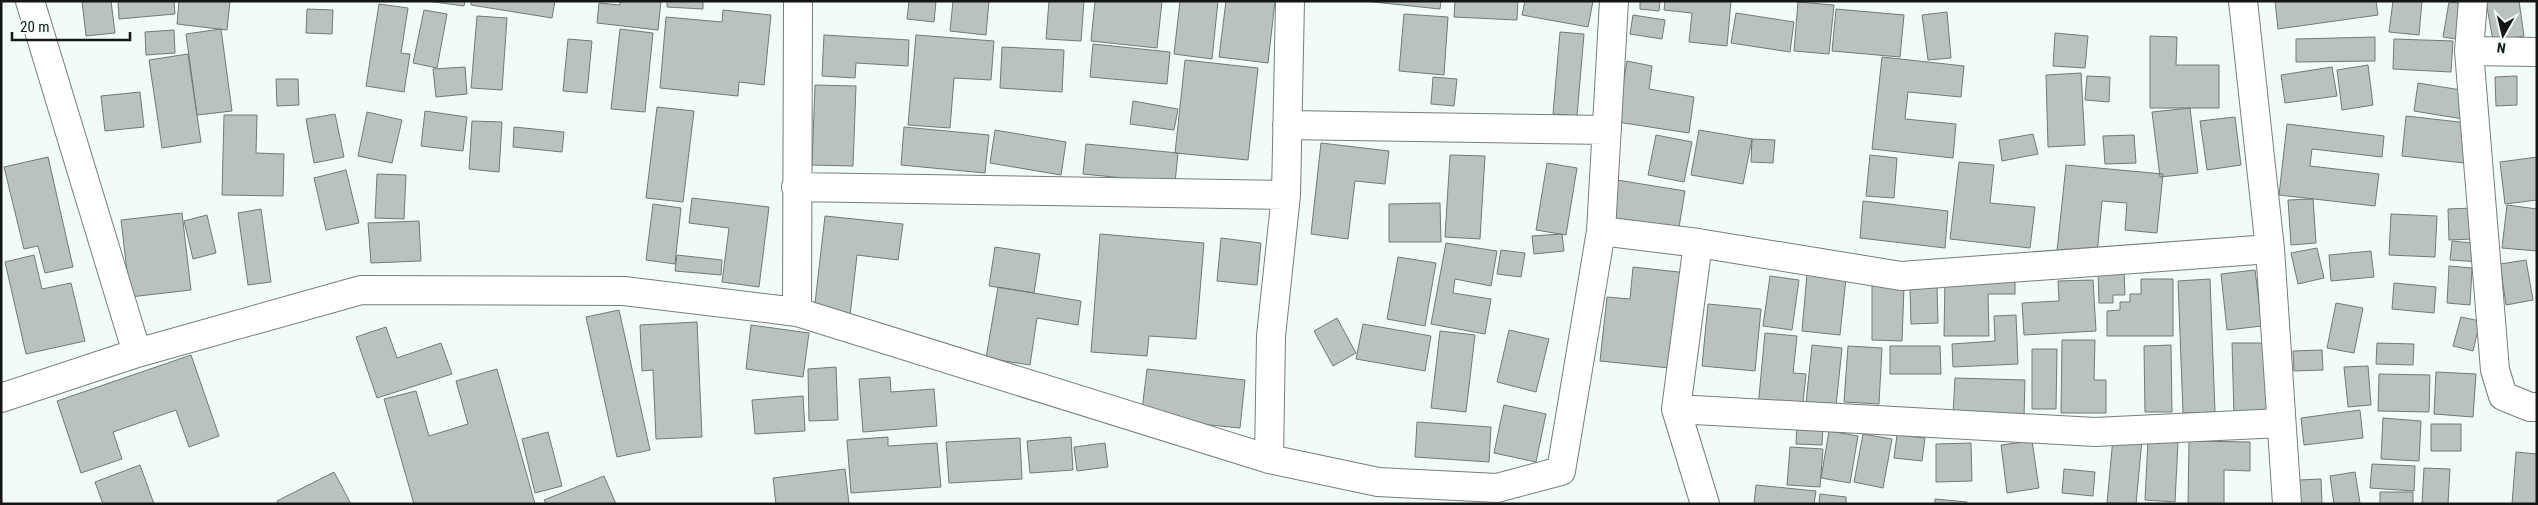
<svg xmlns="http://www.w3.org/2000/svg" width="2538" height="505" viewBox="0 0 2538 505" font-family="'Roboto Condensed',sans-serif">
  <rect width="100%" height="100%" fill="#f1fbf9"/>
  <path fill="#b9c2c0" stroke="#727a78" d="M82 1H111L115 33 86 36Z
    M118 1H174L175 14 119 19Z
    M179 1H230L227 30 177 24Z
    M427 1H465L464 6Z
    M471 1H555L552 18 471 5Z
    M620 1H661L658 30 597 23 599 3 620 5Z
    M667 1H703V9L667 7Z
    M909 1H936L934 22 907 19Z
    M953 1H989L986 35 950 31Z
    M1049 1H1084L1081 41 1046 39Z
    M1095 1H1162L1157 48 1091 41Z
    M1180 1H1218L1212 59 1174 54Z
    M1226 1H1275L1268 63 1219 57Z
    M1364 1H1441L1440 9Z
    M1455 1H1518L1517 20 1454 17Z
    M1525 1H1593L1588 27 1522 15Z
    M1640 1H1660L1659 11 1640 9Z
    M1665 1H1731L1727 46 1689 42 1692 13 1664 10Z
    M2275 1H2376L2378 15 2278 29Z
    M2393 1H2422L2419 35 2389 32Z
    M2486 1H2519L2524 36 2493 41Z
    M1798 2 1834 5 1829 54 1794 51Z
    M2449 2 2469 4 2463 40 2443 37Z
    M379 4 408 8 401 53 410 54 404 92 366 86Z
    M307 9 333 10 332 34 306 33Z
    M1836 9 1904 15 1900 57 1832 51Z
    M424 10 447 14 437 68 413 63Z
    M723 10 771 15 764 85 739 82 738 96 660 88 666 17 722 22Z
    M1947 12 1951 58 1928 60 1922 15Z
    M1736 13 1794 22 1790 52 1731 43Z
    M1404 14 1448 17 1444 75 1399 71Z
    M1633 15 1665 20 1662 39 1630 34Z
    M477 16 507 18 502 90 471 88Z
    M221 29 232 111 197 115 186 34Z
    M620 29 653 33 645 112 611 109Z
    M174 30 175 53 146 55 145 32Z
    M1560 32 1584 34 1577 116 1553 114Z
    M2055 33 2088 36 2085 68 2053 66Z
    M824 35 909 40 908 66 856 63 855 78 822 76Z
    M916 35 994 41 991 80 954 78 950 128 908 125Z
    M2150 36 2177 37 2176 65H2219V108H2150Z
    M2375 37V61L2296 62V39Z
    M568 39 592 41 587 93 563 91Z
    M2394 39 2453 41 2451 72 2393 69Z
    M1093 44 1170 52 1167 84 1090 77Z
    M1002 47 1064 50 1062 92 1000 88Z
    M188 54 201 142 162 148 149 60Z
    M1882 57 1964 66 1961 97 1908 92 1905 119 1956 124 1953 158 1872 149Z
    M1185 60 1258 68 1248 160 1175 153Z
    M1627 61 1652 66 1649 89 1694 97 1689 133 1617 122Z
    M2368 65 2373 105 2342 110 2337 70Z
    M465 67 467 94 436 97 433 69Z
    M2332 67 2337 96 2285 103 2281 75Z
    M2081 73 2085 145 2048 147 2046 75Z
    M2087 76 2110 77 2109 102 2085 100Z
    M2517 76V105L2496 106 2495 77Z
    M1433 77 1457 79 1454 106 1431 104Z
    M276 79H298L299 105 277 106Z
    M2418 83 2467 91 2463 119 2414 111Z
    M815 85 856 86 853 166 812 165Z
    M140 92 144 127 105 131 101 96Z
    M1133 101 1178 109 1174 130 1130 124Z
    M657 107 694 111 683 202 646 198Z
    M2190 108 2198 173 2160 177 2152 112Z
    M425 111 467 117 463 151 421 146Z
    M367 112 402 120 392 163 358 156Z
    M335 114 344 157 314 163 306 119Z
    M224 115H257L256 153 284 154 283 196 222 195Z
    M2406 116 2468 123 2464 163 2402 156Z
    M2235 117 2241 165 2207 170 2200 121Z
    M472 121 502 122 499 172 469 169Z
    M2287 124 2384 136 2382 157 2312 149 2310 166 2379 174 2375 206 2279 195Z
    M514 127 564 132 562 152 513 147Z
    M904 127 989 135 985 173 901 165Z
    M995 130 1066 142 1061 175 990 163Z
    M1699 130 1752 139 1743 184 1691 175Z
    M2033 134 2038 154 2002 161 1999 140Z
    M1656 135 1692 142 1684 182 1648 175Z
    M2134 135 2136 163 2105 164 2103 136Z
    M1752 139 1775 140 1773 163 1751 162Z
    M1321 143 1389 151 1385 184 1355 181 1348 239 1311 234Z
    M1086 144 1178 153 1175 183 1083 174Z
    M1450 155 1485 156 1480 239 1445 237Z
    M1870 155 1897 158 1894 198 1866 196Z
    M48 157 73 267 45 273 38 246 24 249 4 167Z
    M2537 157V200L2505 204 2500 162Z
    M1959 162 1994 165 1990 203 2035 207 2030 248 1950 239Z
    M1547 163 1577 168 1566 235 1536 230Z
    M2066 165 2163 174 2157 233 2125 230 2127 203 2102 201 2097 255 2057 251Z
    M346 170 359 223 326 230 314 178Z
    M377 174 406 175 404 219 375 218Z
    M1617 180 1685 191 1678 233 1610 222Z
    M692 198 769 207 759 287 722 282 729 228 689 223Z
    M2313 199 2316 243 2291 245 2288 200Z
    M1863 201 1948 211 1945 248 1860 238Z
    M1440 203 1441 242H1389V204Z
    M653 204 681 208 675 264 646 260Z
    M2507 205 2537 209V251L2502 248Z
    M2474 208V239L2449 240 2448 209Z
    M261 209 271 282 248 285 238 213Z
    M182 213 191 290 130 297 121 220Z
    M2391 214 2437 216 2435 257 2389 255Z
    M207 215 216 253 193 259 184 221Z
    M825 216 903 224 898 260 857 255 850 316 814 312Z
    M419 221 421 261 371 263 368 223Z
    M1100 234 1204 243 1196 339 1149 336 1147 356 1091 352Z
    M1562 234 1564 251 1534 254 1532 236Z
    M1221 238 1261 243 1257 285 1217 281Z
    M2452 241 2482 244 2481 262 2450 260Z
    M1446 243 1497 251 1491 286 1455 279 1453 293 1491 299 1485 334 1431 324Z
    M995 247 1040 254 1034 293 989 286Z
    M2317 248 2324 278 2298 284 2291 253Z
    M1501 250 1525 253 1521 277 1497 274Z
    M2371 251 2374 277 2331 281 2329 255Z
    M34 255 42 289 71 283 85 341 26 354 5 262Z
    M677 255 722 260 721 275 675 271Z
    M1398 257 1436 263 1425 326 1387 319Z
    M2526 260 2533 300 2506 305 2500 264Z
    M2449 266 2472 268 2470 305 2447 303Z
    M1633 267 1688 273 1679 369 1600 361 1607 297 1630 299Z
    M2255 270 2262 326 2227 330 2221 274Z
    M2098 271H2124L2125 295H2113V303H2099Z
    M1807 274 1846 278 1840 335 1802 331Z
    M1770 276 1799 280 1792 330 1763 326Z
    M1945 279H2015V294H1988L1989 336H1944Z
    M2141 279H2173V336H2107V311L2120 310V302H2130V294H2141Z
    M2210 279 2215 412 2183 413 2178 281Z
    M2093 280 2096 331 2024 335 2022 303 2059 301 2058 281Z
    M2394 283 2436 287 2434 313 2392 309Z
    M1937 285 1938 323 1911 324 1910 286Z
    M1872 286 1904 287 1902 341 1872 340Z
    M998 287 1081 301 1078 325 1037 318 1030 365 986 358Z
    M2336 303 2363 308 2354 353 2327 348Z
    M1708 304 1761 309 1755 371 1702 366Z
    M619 310 650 450 617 457 586 317Z
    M2016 315 2018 364 1953 367 1952 344 1995 341 1994 316Z
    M2461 317 2480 321 2473 351 2453 346Z
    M1337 318 1356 353 1333 366 1314 331Z
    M697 322 702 437 656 439 653 370 642 371 640 325Z
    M1363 324 1431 336 1425 371 1356 359Z
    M751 325 809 333 803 377 746 369Z
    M386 327 397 358 441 343 452 374 377 398 356 337Z
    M1509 330 1549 339 1536 392 1497 382Z
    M1440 331 1475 335 1466 412 1431 408Z
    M1765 333 1797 336 1793 373 1806 374 1802 412 1758 407Z
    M2062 340H2095L2094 380H2106V413H2061Z
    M2232 343H2265L2267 415 2234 416Z
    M2377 343 2414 344 2413 365 2376 364Z
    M1812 345 1842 348 1836 406 1806 403Z
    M2171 345 2172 412H2145L2144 346Z
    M1848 346 1882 348 1879 404 1844 402Z
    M1890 346H1940L1941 374H1890Z
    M2032 349H2057L2056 409H2032Z
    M2322 350 2323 370 2294 371 2293 351Z
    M191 355 219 436 189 447 176 410 113 432 122 459 81 473 57 401Z
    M2368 366 2371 405 2348 407 2344 367Z
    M836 367 838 420 809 421 808 369Z
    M497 369 535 504H414L384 399 416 391 429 436 468 424 456 381Z
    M1147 369 1245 380 1240 428 1141 418Z
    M2436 372 2476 374 2473 417 2434 414Z
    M2379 374 2430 375 2429 412 2378 411Z
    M890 377 891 392 934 389 937 426 863 432 859 379Z
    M1955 378 2025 380 2024 417 1953 415Z
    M803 396 805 431 755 434 752 400Z
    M1504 405 1546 414 1536 462 1494 453Z
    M2360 410 2363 438 2304 445 2301 418Z
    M2383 418 2421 421 2419 461 2381 459Z
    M1417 422 1491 427 1489 462 1415 457Z
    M1797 423 1823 425 1822 445 1796 444Z
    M2431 424H2461V451H2431Z
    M1829 431 1858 436 1850 483 1821 478Z
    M548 432 562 486 535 493 522 439Z
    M1863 434 1892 439 1883 488 1854 482Z
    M1897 435 1925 438 1922 461 1894 458Z
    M888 437V446L937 443 941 487 851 493 847 440Z
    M1071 437 1073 470 1030 473 1027 441Z
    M1020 438 1022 479 949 483 946 442Z
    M2113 438 2142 440 2136 504 2107 503Z
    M2032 441 2039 488 2007 493 2001 445Z
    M2148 441 2178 442 2175 502 2145 500Z
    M2189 441 2250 442V471L2224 470V504H2188Z
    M1105 443 1108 467 1077 471 1074 447Z
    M1971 443 1972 481 1936 482V444Z
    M1790 447 1823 449 1820 487 1787 485Z
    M2516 452 2537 454V504H2512Z
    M2372 464 2415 466 2414 491 2370 488Z
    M140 465 154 504H103L95 482Z
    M2424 468 2450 469 2448 504H2422Z
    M845 469 849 504H776L773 478Z
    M2064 469 2095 472 2093 496 2062 493Z
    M334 472 351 504H278L277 501Z
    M2355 472 2360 503 2334 504 2330 476Z
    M604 476 616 504H546L544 500Z
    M2321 479 2322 504H2300L2299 480Z
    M1756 485 1816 491 1814 504H1754Z
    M2380 492H2413V504H2380Z
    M1820 494 1846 497V504H1819Z
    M1935 499 1967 502V504H1935Z"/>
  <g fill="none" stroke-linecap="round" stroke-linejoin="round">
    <g stroke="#767e7d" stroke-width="30">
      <path id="minor" d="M30 1 137 353
        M2243 1 2270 249 2287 504
        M2473 1 2469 51 2495 370 2503 396 2530 407H2537
        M2469 51 2537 52
        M1287 125 1607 130
        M796 187 1286 195
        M1601 231 1698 243 1901 276 2270 249
        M1698 243 1676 409 1705 504
        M797 312 798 1
        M1 398 137 353 361 290 624 291 797 312 1269 459 1378 482 1497 488 1561 471 1601 231 1614 1
        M1676 409 2095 432 2281 423
        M1269 459 1271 336 1286 195 1290 1"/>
    </g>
    <use href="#minor" stroke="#fff" stroke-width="28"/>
  </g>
  <rect width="2538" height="505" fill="none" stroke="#131615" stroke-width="5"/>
  <g transform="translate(2503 35) rotate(188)" stroke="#f1fbf9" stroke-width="4" paint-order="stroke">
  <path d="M0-4L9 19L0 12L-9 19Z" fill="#131615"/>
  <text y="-8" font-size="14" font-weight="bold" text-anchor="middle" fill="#131615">N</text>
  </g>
  <path d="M12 32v8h118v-8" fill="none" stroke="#131615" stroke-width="2.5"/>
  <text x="20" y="32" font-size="15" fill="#131615" stroke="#f1fbf9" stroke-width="4" paint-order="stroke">20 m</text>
</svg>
